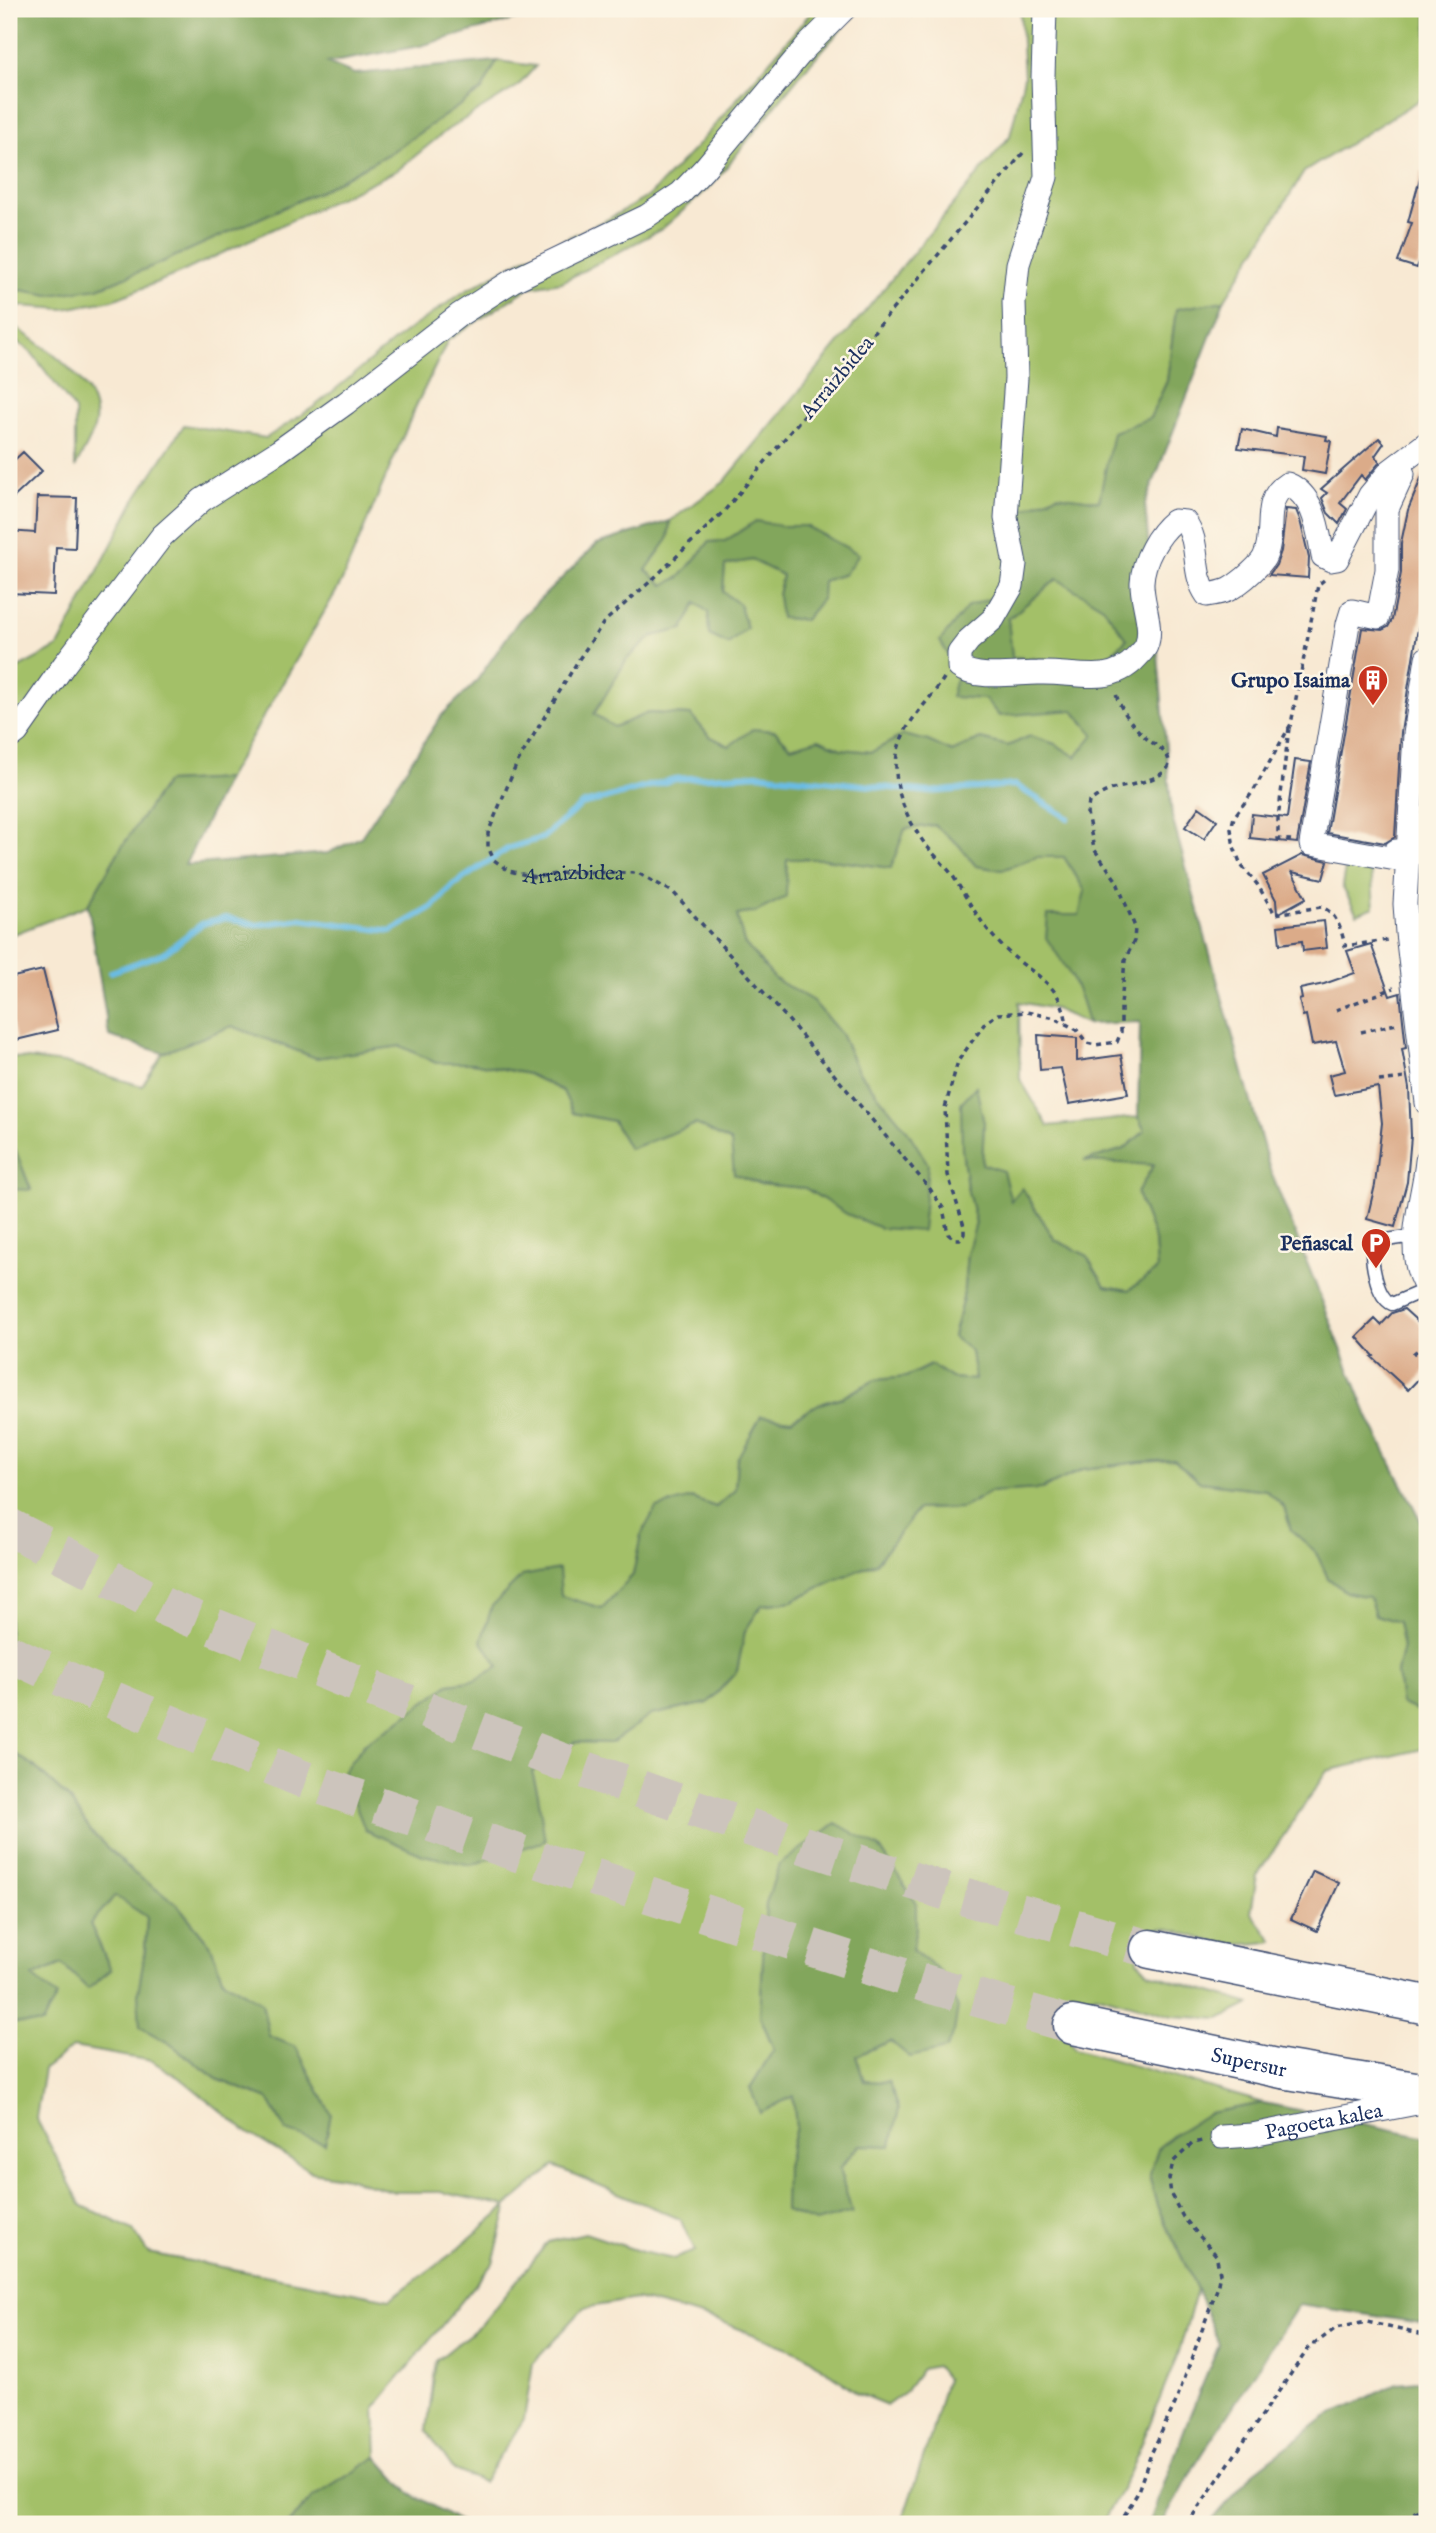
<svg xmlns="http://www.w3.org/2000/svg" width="1436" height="2533" viewBox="0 0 1436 2533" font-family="'IM FELL English',serif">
  <rect width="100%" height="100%" fill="#fcf5e5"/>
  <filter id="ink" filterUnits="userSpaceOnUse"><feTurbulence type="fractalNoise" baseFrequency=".0143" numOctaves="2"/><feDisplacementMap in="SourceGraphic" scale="14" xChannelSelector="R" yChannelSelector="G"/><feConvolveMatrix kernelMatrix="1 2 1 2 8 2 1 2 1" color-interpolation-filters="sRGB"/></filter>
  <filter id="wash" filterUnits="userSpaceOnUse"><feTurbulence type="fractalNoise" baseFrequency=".00686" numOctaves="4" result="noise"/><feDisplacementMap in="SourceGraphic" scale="28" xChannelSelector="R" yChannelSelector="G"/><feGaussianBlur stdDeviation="1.57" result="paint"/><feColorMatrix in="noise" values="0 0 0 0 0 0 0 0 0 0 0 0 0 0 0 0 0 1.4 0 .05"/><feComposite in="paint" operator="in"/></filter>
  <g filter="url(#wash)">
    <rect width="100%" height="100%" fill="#f8e9d3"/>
    <path fill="#a3c067" stroke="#5f7862" stroke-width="2" fill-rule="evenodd" d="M814 9H860L804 70 712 185 662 229 562 282 530 287 448 340 415 408 341 583 227 779 166 782 119 851 88 905 9 936V673L58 647 136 498 184 425 266 438 315 406 404 333 465 291 525 258 606 220 649 196 696 147Z
      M1020 9H1427V95L1304 172 1224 301 1176 309 1167 381 1150 418 1106 473 1099 501 1057 495 1012 556 992 599 968 607 985 699 1037 712 1073 710 1094 735 1076 757 1055 744 1030 736 1008 746 980 739 952 752 928 741 903 735 872 752 841 749 819 739 791 747 775 731 729 746 709 736 691 715 648 713 614 728 594 714 627 659 653 636 683 629 696 603 708 612 709 634 728 644 747 628 739 604 723 592 725 565 752 560 782 575 778 596 845 574 806 526H781L756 521 725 541 709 542 680 577 664 585 646 570 668 539 670 521 724 482 1010 136 1024 77Z
      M497 61 536 66 518 86 447 130 398 170 180 273 113 300 64 309 20 306 9 309V294L21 290 50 295 98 288 158 264 320 191 390 153 482 90Z
      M9 323C39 343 106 384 94 428 91 441 81 455 75 468V410L31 352 9 336Z
      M1057 578 1103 607 1127 639 1100 664 1012 657 1008 619Z
      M934 825 958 844 976 866 1002 870 1036 857H1064L1086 890 1069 970 1082 997 1088 1024 1055 1009 1019 1002 1020 1079 1048 1126 1138 1117 1145 1131 1124 1149 1087 1161 1154 1164 1137 1193 1155 1240 1157 1270 1129 1290 1105 1286 1086 1255 1055 1240 1023 1189 1011 1202 982 1164 984 1123 962 1149 967 1187 976 1223 967 1254 963 1298 953 1336 971 1351 975 1380 951 1378 930 1365 906 1377 875 1380 843 1397 819 1404 791 1420 737 1459 735 1490 716 1507 691 1498 641 1535 633 1575 602 1609 560 1596 500 1665 476 1680 449 1684 396 1723 364 1744 538 1794 532 1772 575 1742 611 1743 651 1715 708 1703 737 1671 745 1631 762 1605 792 1601 830 1582 876 1563 918 1509 962 1508 990 1492 1042 1489 1083 1469 1140 1462 1174 1460 1200 1482 1266 1490 1284 1507 1291 1530 1316 1552 1328 1578 1346 1592 1370 1597 1375 1615 1398 1621 1403 1647 1397 1672 1401 1704 1427 1714V1748L1327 1771 1257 1875 1251 1912 1273 1941C1249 1945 1229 1946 1206 1940 1180 1933 1175 1925 1146 1930L1138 1948V1961L1149 1973 1250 2004 1220 2019 1172 2016 1096 1994 1072 2004 1064 2030 1075 2049 1264 2103 1209 2113 1159 2147 1149 2175 1157 2206 1197 2289 1179 2352 1130 2472 1102 2524H901L932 2432 946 2379 936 2366 922 2369 905 2392 887 2405 858 2393 803 2354 717 2320 636 2299 584 2308 533 2363 524 2419 483 2482 454 2470 427 2431 436 2361 481 2325 548 2242 585 2233 642 2252 673 2259 695 2251 680 2219 554 2166 508 2205 493 2263 375 2407 377 2457 311 2499 289 2524H9V2023H42L31 1977 62 1964 111 1969 90 1924 115 1895 147 1917 140 2027 169 2043 217 2079 268 2099 286 2131 262 2003 223 1980 211 1946 177 1904 135 1874 93 1834 69 1799 34 1766 9 1750V1189H31L15 1149 9 1147V1069L11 1057 64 1063 142 1086 163 1053 232 1026 316 1058 401 1046 436 1063H473L528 1074 563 1091 574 1113 613 1121 629 1149 696 1124 731 1142 760 1184 805 1188 847 1214 907 1130 858 1071 841 1034 813 1001 775 979 744 943 737 915 756 912 787 859H824L890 868 905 829ZM766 1903 916 1927 912 1950 940 1971 890 2041 856 2056 864 2081 860 2145 839 2168 851 2212 786 2167 796 2127 793 2095 750 2088 774 2049 760 2016ZM73 2047 152 2061 184 2081 248 2133 312 2172 347 2178 395 2192H440L507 2206 454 2252 390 2299 148 2253 133 2230 81 2205 36 2118 44 2069Z
      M1346 863 1371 868 1374 907 1357 914 1342 886Z"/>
    <path fill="#82a65c" stroke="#4e6a5d" stroke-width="2" fill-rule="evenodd" d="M9 9H545L531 15 420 46 328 63 354 74 497 61 482 90 390 153 320 191 158 264 98 288 50 295 21 290 9 294Z
      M1224 301 1145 504 1172 817 1269 1167 1369 1419 1427 1533V1714L1401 1704 1397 1672 1403 1647 1398 1622 1375 1615 1369 1597 1346 1592 1328 1578 1316 1552 1291 1530 1284 1507 1266 1490 1200 1482 1174 1460 1140 1462 1083 1469 1042 1489 990 1492 962 1508 918 1509 876 1563 830 1582 792 1601 762 1605 745 1631 737 1671 708 1703 651 1715 611 1743 575 1742 532 1772 538 1794 545 1841 471 1865 423 1855 365 1830 343 1772 364 1744 396 1723 449 1684 476 1680 499 1666 481 1641 492 1606 522 1576 559 1569 561 1596 602 1608 633 1575 641 1535 656 1508 691 1498 716 1507 735 1490 737 1459 761 1416 791 1420 819 1404 843 1397 875 1380 906 1377 931 1365 951 1378 975 1380 971 1351 953 1337 963 1298 967 1254 976 1223 967 1187 962 1149 961 1103 976 1086 984 1123 982 1164 1003 1171 1011 1201 1022 1188 1055 1240 1086 1255 1105 1286 1129 1290 1157 1270 1155 1240 1137 1193 1154 1165 1084 1161 1124 1149 1145 1131 1138 1117 1140 1022 1088 1024C1080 987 1067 968 1046 938L1048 915H1079L1085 891 1064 857H1036L1002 870 976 866 958 844 934 825 905 829 891 868 824 859H787L786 897 756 912 737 915 744 943 775 979 813 1001 841 1034 858 1071 907 1130 928 1164 922 1231 880 1228 847 1214 805 1188 760 1184 734 1174 731 1142 696 1124 629 1149 613 1121 573 1113 563 1091 528 1074 473 1063H436L401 1046 316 1058 232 1026 163 1053 109 1036 88 905 119 851 166 782 227 779 185 865 328 853 361 837 442 715 475 683 519 620 597 544 670 521 668 539 646 570 664 585 680 577 709 542 725 541 756 521 781 526H806L859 554 845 574 823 581 822 599 805 620 781 618 778 596 782 575 752 560 725 565 723 592 739 604 747 628 728 644 709 635 708 612 696 603 683 629 653 636 627 659 594 714 614 727 648 713 691 715 709 736 729 746 753 729 775 731 791 747 819 739 841 749 872 752 903 735 928 741 952 752 981 739 1008 746 1030 736 1055 744 1076 757 1094 734 1073 710 999 716 985 699 951 697 958 671 940 641 968 606 992 598 1012 556 1021 510 1057 495 1099 501 1113 432 1150 418 1167 381 1176 309ZM1057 579 1103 607 1127 639 1100 664 1012 657 1008 619Z
      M9 1147 15 1149 31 1190 9 1189Z
      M9 1750 34 1766 69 1799 93 1834 135 1874 177 1904 211 1946 223 1980 262 2003 269 2036 296 2047 331 2114 325 2144 286 2131 268 2099 217 2079 169 2043 140 2027 138 1993 145 1952 147 1917 115 1896 90 1924 111 1970 88 1989 62 1964 32 1977 57 1996 42 2024 9 2023Z
      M836 1823 880 1848 916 1903V1927L912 1950 940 1971 958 2008 954 2032 946 2049 910 2057 890 2041 856 2056 864 2081 889 2082 899 2109 891 2146 859 2145 839 2169 852 2212 816 2222 785 2211 786 2167 796 2127 793 2096 760 2113 750 2088 774 2049 760 2016 766 1903 779 1865Z
      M1264 2103 1427 2137V2324L1299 2304 1194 2467 1162 2524H1149L1189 2417 1219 2345 1197 2289 1157 2206 1149 2175 1159 2147 1176 2133 1209 2113Z
      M1427 2380V2524H1256L1257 2517 1209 2524 1254 2472 1326 2417 1398 2383Z
      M377 2457 407 2491 464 2524H289L311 2499Z"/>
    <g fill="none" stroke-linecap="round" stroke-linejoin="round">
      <path stroke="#69bce5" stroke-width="6" d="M111 972 164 953 202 924 226 918 257 925 301 919 391 931 433 907 453 885 509 848 542 838 581 805 675 779 757 774 929 792 1015 785 1068 818"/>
    </g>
    <g id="blocks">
      <path fill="#dbab89" d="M1422 171 1427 172V239L1417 268 1398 262 1412 223 1408 222Z
        M1277 428 1327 436 1326 440 1331 441 1325 474 1302 470 1304 456 1238 448 1242 429 1276 437Z
        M1379 438 1384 443 1375 456 1380 462 1365 480 1361 475 1340 503 1347 509 1339 524 1328 513 1322 498 1327 493 1321 489Z
        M23 452 42 471 9 502V465Z
        M1427 464V591L1417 634 1401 732 1395 837 1385 843 1327 833 1362 628 1382 630 1388 627 1392 620 1401 573V543L1408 510Z
        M37 497 77 498 75 548 56 547 54 595 9 593V531L35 533Z
        M1286 509 1296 510 1300 520 1309 558 1308 578 1269 575 1276 565 1281 551Z
        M1295 760 1311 762 1297 843 1250 838 1252 814 1287 818Z
        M1427 764V859L1422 858Z
        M1199 807 1217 820 1204 839 1185 827Z
        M1302 855 1328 861 1323 879 1292 872 1306 898 1277 914 1276 900 1263 875Z
        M1324 921 1327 948 1303 951 1302 941 1280 944 1278 926Z
        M1371 944 1390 996 1400 993 1406 1048 1402 1049 1409 1088 1411 1136 1407 1182 1395 1227 1367 1219 1375 1185 1382 1123 1378 1087 1334 1095 1329 1075 1345 1071 1336 1041 1312 1045 1306 1015 1303 1016 1299 1000 1302 999 1300 989 1324 984 1355 973 1347 951Z
        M43 970 58 1030 16 1040 9 1010V978Z
        M1038 1035 1077 1038V1061L1121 1055 1128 1094 1069 1104 1061 1068 1040 1070Z
        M1404 1309 1427 1330V1370L1408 1390 1372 1357 1374 1356 1357 1337 1375 1319 1381 1325 1392 1313Z
        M1313 1871 1339 1883 1317 1931 1291 1919Z"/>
    </g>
  </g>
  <g filter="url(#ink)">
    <use href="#blocks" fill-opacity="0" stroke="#3c4b70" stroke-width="2"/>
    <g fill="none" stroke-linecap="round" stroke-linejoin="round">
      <path stroke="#ccc4bc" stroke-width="38" stroke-dasharray="38 19" stroke-linecap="butt" d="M9 1527 169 1609 345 1679 560 1761 745 1826 941 1890 1150 1949
        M9 1653 82 1687 305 1780 521 1854 903 1977 1073 2025"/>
      <g stroke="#3c4b70" stroke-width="15">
        <path id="lane" d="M1414 1236 1373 1242C1370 1259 1376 1297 1392 1304L1427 1289"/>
      </g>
      <g stroke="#3c4b70" stroke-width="25">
        <g id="street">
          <path d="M1045 9 1043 77 1046 177 1018 264 1014 302 1016 378 1006 518 1015 564 1012 586 993 619 969 640 959 653V667C976 680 1017 673 1038 673 1060 672 1082 677 1103 675 1115 674 1128 667 1136 658 1139 655 1144 650 1146 646 1154 627 1141 601 1142 582 1143 560 1158 534 1174 521L1185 522C1201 543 1191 573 1207 595 1227 592 1230 590 1245 578 1252 572 1260 565 1264 558 1277 532 1260 501 1287 484 1315 495 1318 531 1323 556L1331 560 1337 559 1370 495 1390 471 1427 443"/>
          <path d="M1403 474 1387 509V570L1378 617 1352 611 1348 624 1311 844 1396 859V851L1407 852"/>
          <path d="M1427 658 1415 734 1405 904 1407 933 1427 1103"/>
          <path d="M9 738 17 732 64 665 162 536 202 500 279 451 346 403 459 315 512 281 647 216 681 193 704 169 805 48 844 9"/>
          <path d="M1427 1161C1423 1203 1402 1250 1427 1289"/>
          <path id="s2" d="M1222 2137 1252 2135 1427 2101"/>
        </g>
      </g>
      <g stroke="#3c4b70" stroke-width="41">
        <g id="highway">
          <path d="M1150 1949 1427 2005"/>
          <path id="s3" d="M1073 2025 1282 2069 1427 2093"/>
        </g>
      </g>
      <g stroke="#3c4b70" stroke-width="3.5" stroke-dasharray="5 5" stroke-linecap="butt">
        <path id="s1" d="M1023 153 725 510 652 580 604 622 579 659 517 763 488 833V847L494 860 509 871 535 877 571 872 638 873 673 892 785 1016 930 1189 943 1208 948 1234 954 1239H960L964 1234V1226L948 1175 945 1108 958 1061 985 1023 998 1014 1027 1012 1055 1018 1077 1030 1087 1043 1095 1045 1117 1042 1121 1032V1005L1125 960 1134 941 1135 927 1116 880 1094 849 1087 813 1089 802C1097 796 1104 792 1113 789 1125 786 1172 779 1169 761 1167 750 1154 745 1146 738 1135 728 1119 709 1116 693"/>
        <path d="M1427 256V265"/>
        <path d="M1324 580 1318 585 1291 724 1254 790 1234 817 1231 829 1234 847 1241 865 1257 884 1275 914 1321 907C1337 912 1342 932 1345 946L1388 940"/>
        <path d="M944 678C928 704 902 723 897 755 892 787 906 818 925 844 934 855 945 865 953 876 969 902 983 928 1006 950 1034 977 1061 981 1067 1025"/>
        <path d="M1289 728 1278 819V839L1291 840"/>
        <path d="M1336 1010 1394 988"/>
        <path d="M1361 1032 1396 1024"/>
        <path d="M1379 1081 1405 1078"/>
        <path d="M1413 1354 1427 1342"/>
        <path d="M1119 2524 1137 2494 1151 2454 1175 2404 1217 2289 1220 2273 1216 2255 1183 2217 1171 2195 1169 2179 1173 2162 1193 2143 1202 2141"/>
        <path d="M1187 2524 1308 2349 1336 2328 1367 2322 1427 2336"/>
        <path d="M1397 2524 1427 2504"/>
      </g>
      <use href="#lane" stroke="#fff" stroke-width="12"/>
      <use href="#street" stroke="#fff" stroke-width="23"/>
      <use href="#highway" stroke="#fff" stroke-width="38"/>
    </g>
  </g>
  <defs>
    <g id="building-pin" transform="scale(1.575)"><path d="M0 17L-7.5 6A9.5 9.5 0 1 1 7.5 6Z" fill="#c8321e" stroke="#fcf5e5"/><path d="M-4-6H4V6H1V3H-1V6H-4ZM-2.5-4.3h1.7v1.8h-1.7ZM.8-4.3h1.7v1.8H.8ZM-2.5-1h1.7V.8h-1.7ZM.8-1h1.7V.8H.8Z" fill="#fff"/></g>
    <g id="parking-pin" transform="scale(1.575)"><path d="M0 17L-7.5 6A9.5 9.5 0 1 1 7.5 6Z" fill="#c8321e" stroke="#fcf5e5"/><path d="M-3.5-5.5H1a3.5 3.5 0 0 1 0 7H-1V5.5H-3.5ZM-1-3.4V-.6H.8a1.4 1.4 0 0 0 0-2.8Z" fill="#fff"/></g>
  </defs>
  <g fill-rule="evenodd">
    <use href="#building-pin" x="1373" y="680"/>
    <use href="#parking-pin" x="1376" y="1243"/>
  </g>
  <g text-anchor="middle" stroke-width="5" stroke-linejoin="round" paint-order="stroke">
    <g font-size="21" fill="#1b2f5e" stroke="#fcf5e5">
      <text transform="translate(837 377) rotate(-50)" y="7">Arraizbidea</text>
      <text dy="7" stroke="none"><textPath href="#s1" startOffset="984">Arraizbidea</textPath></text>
      <text dy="7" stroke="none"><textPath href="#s3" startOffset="180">Supersur</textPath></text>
      <text dy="7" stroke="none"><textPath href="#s2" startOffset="103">Pagoeta kalea</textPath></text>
    </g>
    <g font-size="21" font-weight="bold" fill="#1b2f5e" stroke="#fcf5e5" text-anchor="end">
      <text x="1350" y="687">Grupo Isaima</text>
      <text x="1353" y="1250">Peñascal</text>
    </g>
  </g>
  <rect width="1436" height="2533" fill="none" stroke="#fcf5e5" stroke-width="35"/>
</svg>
